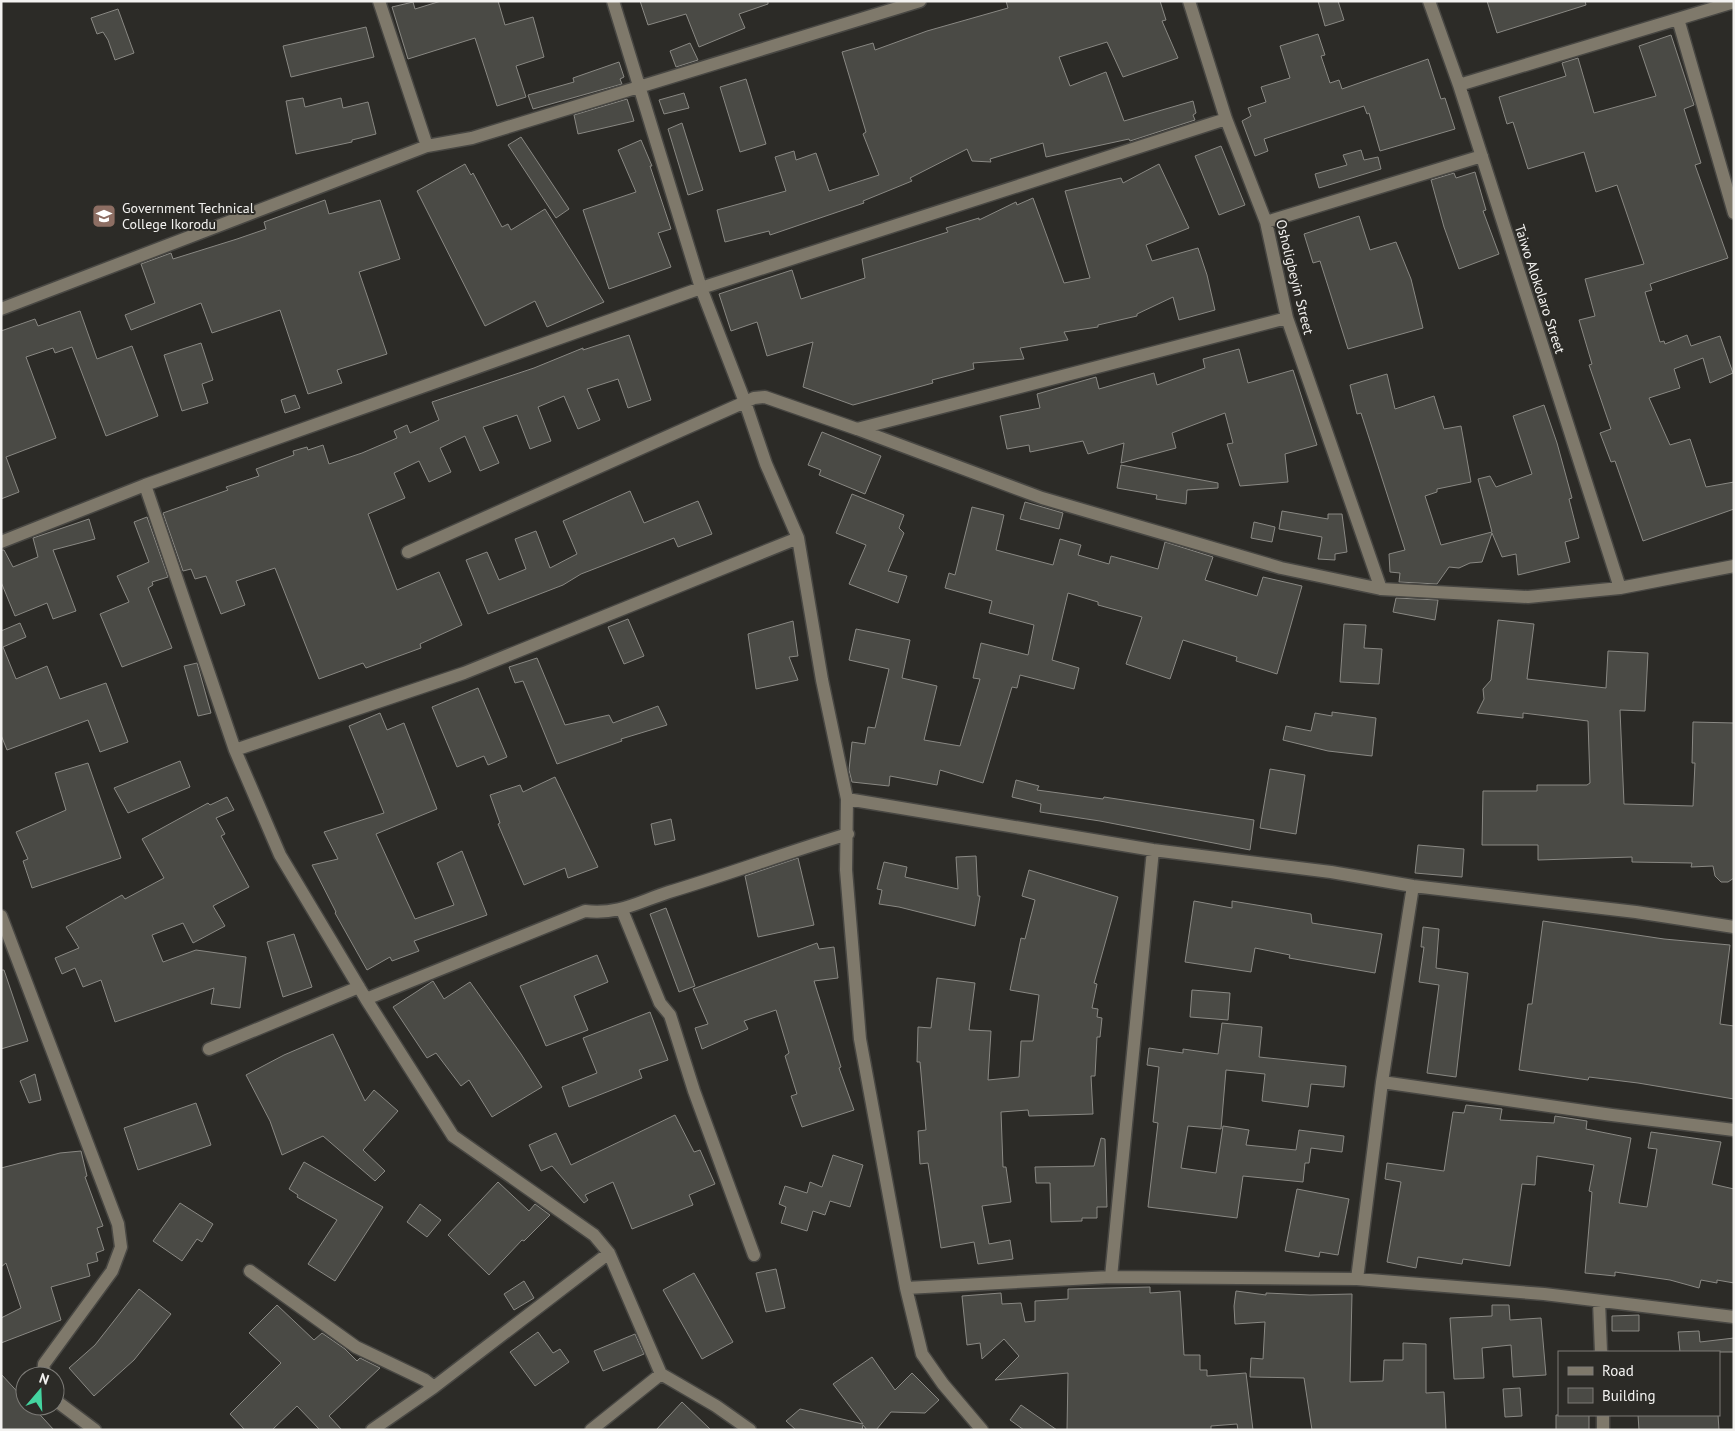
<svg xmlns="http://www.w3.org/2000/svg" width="1735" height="1431" viewBox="0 0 1735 1431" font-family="'PT Sans',sans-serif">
  <rect width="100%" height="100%" fill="#2c2b27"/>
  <path fill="#4a4a45" stroke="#898883" d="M441 1H498L505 25 533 17 544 57 516 66 526 97 497 106 475 38 408 59 392 7 413 2 415 9Z
    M640 1H768V4L739 14 745 28 699 47 686 14 648 25Z
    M1006 1H1160L1166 20 1162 21 1178 58 1123 77 1107 42 1059 57 1070 86 1106 72 1124 121 1193 101 1196 113 1193 115 1195 120 1130 141 1129 139 1046 157 1043 143 990 159 991 162 972 161 967 149 910 178 912 181 863 201 864 203 770 235 769 231 725 242 717 210 786 191 775 157 794 151 796 160 816 153 829 191 879 175 863 134 866 132 842 52 873 43 875 50 927 31 1008 8Z
    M1318 1H1338L1344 20 1325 26Z
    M1487 1H1585L1586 5 1497 33Z
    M118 9 134 53 115 60 108 40 103 32 97 34 91 18Z
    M366 27 374 57 291 77 283 46Z
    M1318 34 1325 55 1321 56 1330 83 1339 80 1342 89 1428 59 1441 99 1445 98 1455 129 1380 151 1369 113 1367 114 1364 106 1264 139 1268 151 1255 156 1242 121 1251 116 1248 108 1266 102 1261 87 1290 78 1280 46Z
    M1671 35 1694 105 1684 109 1701 163 1695 165 1728 258 1650 284 1652 290 1645 292 1660 342 1664 341 1665 344 1687 335 1691 346 1720 336 1733 373 1710 383 1703 358 1674 369 1680 388 1649 398 1670 445 1690 439 1706 487 1734 482V509L1643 541 1615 461 1611 462 1600 433 1611 429 1589 365 1592 364 1579 320 1595 316 1585 279 1644 264 1617 185 1596 192 1584 152 1528 169 1513 122 1507 124 1499 97 1566 76 1562 63 1578 58 1594 113 1656 96 1639 46Z
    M690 43 698 60 676 67 670 51Z
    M619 62 624 77 620 79 622 84 533 109 528 95 574 82 573 78Z
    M746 79 766 144 740 152 720 87Z
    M684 93 689 108 664 114 659 100Z
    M303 98 305 107 341 98 343 108 368 102 376 134 352 140V142L296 154 286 101Z
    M627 99 634 121 578 134 574 115Z
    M682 123 703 190 688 195 668 129Z
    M521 137 569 209 556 218 508 145Z
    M641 140 652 166H650L671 229 658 233 671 267 609 289 583 210 636 192 618 150Z
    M1221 146 1245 205 1219 215 1195 156Z
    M1361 150 1364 160 1378 157 1381 169 1319 188 1315 174 1347 165 1343 155Z
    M465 164 471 175 473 173 502 227 508 224 511 230 545 209 604 302 547 327 535 301 485 326 417 191Z
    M1159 164 1189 228 1146 245 1152 261 1198 248 1207 275 1215 310 1179 320 1173 297 1137 314V316L1098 325V327L1064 332 1068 340 1020 348 1024 359 973 363 974 369 932 380 933 383 853 405 803 387 813 342 767 356 757 322 731 331 719 294 792 270 801 299 865 278 862 259 948 232 946 228 979 218V220L1016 202 1017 205 1033 198 1064 283 1090 278 1065 191 1121 178 1123 183Z
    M1475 172 1486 210 1483 211 1499 254 1459 269 1444 227 1431 180 1454 173 1456 178Z
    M325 200 329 214 380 200 400 259 359 272 387 354 337 370 342 383 308 394 280 310 212 333 201 303 131 330 125 315 155 303 141 264 171 253 173 259 237 239 266 229 264 222Z
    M1359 216 1370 250 1396 242 1411 279 1423 328 1348 349 1320 261 1313 263 1304 234Z
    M80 311 97 359 132 346 158 416 106 436 72 347 55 353 53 348 26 357 56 438 6 457 19 492 1 499V331L35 319 38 326Z
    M629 335 651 400 628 408 618 379 587 389 600 420 578 429 564 396 538 407 551 441 530 449 517 415 483 427 499 463 480 471 465 436 440 448 451 472 429 482 419 461 394 473 405 498 368 514 397 590 439 572 462 625 420 644 421 648 366 668 363 663 319 679 275 568 236 581 245 605 221 614 206 576 195 579 191 569 183 571 163 513 228 490 226 487 259 476 256 469 294 455 293 451 307 447 308 450 323 445 329 464 362 453 397 438 394 431 407 425 410 433 439 420 432 402 534 368 583 348V350Z
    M201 343 213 380 202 384 208 403 182 411 164 355Z
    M1239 349 1248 383 1293 370 1317 445 1285 454 1288 482 1240 486 1227 444 1233 443 1225 413 1172 433 1176 448 1121 463 1124 443 1088 454 1083 441 1030 452 1029 445 1007 449 1000 416 1040 408 1037 394 1096 377 1099 389 1154 373 1157 385 1205 368 1203 359Z
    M1387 374 1395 409 1434 396 1444 429 1461 426 1471 482 1437 489V492L1425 496 1441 545 1492 532 1478 479 1490 476 1496 487 1532 474 1513 416 1544 405 1557 443 1572 498 1569 499 1579 538 1565 542 1570 562 1518 575 1516 554 1502 557 1492 533 1482 562 1470 563 1459 568 1449 567 1437 584 1399 582 1400 573 1390 572 1389 554 1405 550 1361 413 1357 414 1350 385Z
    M295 395 300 408 285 413 281 400Z
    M822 432 881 456 865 494 819 475 821 470 808 465Z
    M1121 465 1218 483V488L1187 490 1186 504 1156 499 1157 495 1117 488Z
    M630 491 644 523 698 501 712 534 678 547 674 538 581 574 563 585 488 614 466 560 487 552 499 580 526 569 515 539 536 531 550 568 577 554 563 521Z
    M852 494 904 515 899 528 904 533 888 571 907 576 898 603 849 584 866 545 836 533Z
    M1025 502 1063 513 1059 529 1020 519Z
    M972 507 1004 515 996 550 1053 565 1060 539 1081 545 1078 555 1109 564 1111 556 1158 569 1165 542 1213 557 1205 580 1257 596 1263 577 1302 586 1277 674 1236 661 1237 657 1183 640 1170 679 1126 664 1142 617 1098 605V602L1068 593 1052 660 1079 668 1074 689 1020 675 1017 688 1012 687 983 783 940 770 937 785 890 776 889 786 852 782 849 770 852 742 865 744 868 727 875 728 889 669 849 660 856 629 910 640 902 678 937 686 924 740 960 746 980 679 973 678 981 643 1028 655 1034 625 989 613 992 601 945 588 949 573 955 575Z
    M1282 511 1328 519V514H1342L1347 552 1335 554V560L1318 559 1322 537 1279 529Z
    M147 517 168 577 152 582 153 585 148 588 172 648 122 667 100 614 129 602 117 576 149 562 134 522Z
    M89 519 95 539 53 550 76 611 53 619 47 603 15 616 1 582V550H4L13 567 38 557 33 538Z
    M1254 522 1275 527 1272 542 1251 538Z
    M1396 598 1438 600 1435 620 1393 612Z
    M628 619 644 656 624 664 608 627Z
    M1498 620 1534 624 1527 679 1606 688 1608 651 1648 653 1645 711 1620 710 1624 804 1693 806 1695 763H1692L1693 722 1734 723V878L1728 882H1721L1715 876 1713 866 1691 867 1692 863 1632 862V857L1538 860V845H1482L1483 791H1537V785H1587L1590 783 1588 721 1523 713V718L1477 713 1484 699 1483 689 1491 680Z
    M793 621 798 656 789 657 798 680 756 689 748 634Z
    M20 623 26 637 3 647 16 679 47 666 60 699 106 683 128 742 100 752 88 720 7 750 1 735V631Z
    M1344 624 1366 625 1364 648 1382 649 1379 684 1340 682Z
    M537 658 565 725 609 715 613 723 658 706 667 725 621 739 622 741 557 764 523 681 515 683 509 667Z
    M197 663 211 713 198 716 184 666Z
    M478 688 507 757 488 765 484 756 457 767 432 707Z
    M1332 712 1376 718 1372 756 1328 751 1283 740 1286 726 1311 731 1315 713 1332 716Z
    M380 713 387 730 404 723 437 809 376 834 415 919 454 905 437 863 462 851 487 915 414 941 419 951 392 961 390 957 367 970 335 913 336 912 312 865 338 859 324 832 384 813 349 726Z
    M180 761 190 787 128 813 114 788Z
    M88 763 121 858 32 888 23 861 28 859 16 832 66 810 55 773Z
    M1270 769 1305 775 1296 834 1260 828Z
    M555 777 598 867 568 878 565 868 524 885 498 824 500 823 490 795 520 785 523 792Z
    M1016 780 1039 786 1037 790 1103 799 1104 797 1254 820 1250 850 1100 821 1040 812 1041 804 1012 797Z
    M227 797 234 810 216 818 225 834 221 836 249 887 213 906 225 926 193 943 183 923 152 935 163 962 196 950 246 957 240 1008 211 1004 214 988 115 1022 101 980 83 987 75 968 62 974 55 958 79 948 66 927 122 895 125 899 164 878 142 839 208 803 210 805Z
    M671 819 675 840 655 845 651 824Z
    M1418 845 1464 849 1462 877 1415 873Z
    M976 856 978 896H980L975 926 899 907 879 904 882 890 877 889 884 862 907 867 905 877 958 889 956 857Z
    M798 858 814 925 758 937 745 876Z
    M1029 870 1118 897 1094 983 1097 984 1092 1008 1098 1009 1097 1017 1102 1018 1100 1037H1097L1095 1076H1091L1093 1114 1029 1116 1028 1110 1001 1112 1003 1167H1006L1011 1202 982 1206 989 1244 1010 1240 1013 1259 978 1264 974 1242 941 1248 928 1163 920 1164 918 1131 926 1130 920 1062H917L918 1027 931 1028 937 978 975 983 969 1030 991 1031 988 1080 1019 1077 1021 1041H1033L1039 995 1010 990 1021 938 1025 939 1035 900 1022 896Z
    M1194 901 1232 908V901L1311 914 1312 923 1382 934 1375 973 1289 958 1290 955 1255 948 1251 972 1185 962Z
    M666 908 695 986 679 992 650 914Z
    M1543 921 1664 939 1730 945 1720 1024 1734 1026V1099L1638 1083 1589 1077 1588 1080 1519 1070 1528 1004H1532Z
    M1423 927 1439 929 1436 968 1468 973 1456 1077 1427 1073 1439 985 1419 982 1424 947H1421Z
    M294 934 312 987 283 997 267 942Z
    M817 943 819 949 834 947 838 978 814 981 841 1067 839 1068 854 1110 802 1127 791 1096 797 1094 785 1056 789 1053 776 1010 744 1021 748 1029 702 1049 695 1028 708 1024 693 989Z
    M597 955 608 982 574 996 588 1030 546 1046 520 986Z
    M1 970H4L28 1041 1 1049Z
    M433 981 444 999 470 982 521 1054 542 1087 492 1117 469 1080 461 1086 436 1053 427 1058 393 1007Z
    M1192 990 1230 993 1228 1020 1190 1017Z
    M650 1012 668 1060 639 1070 642 1078 569 1107 562 1087 597 1073 583 1038Z
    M1222 1023 1262 1027 1259 1057 1346 1066 1344 1087 1311 1084 1308 1107 1262 1101 1265 1074 1226 1070 1221 1129 1188 1126 1181 1168 1216 1173 1223 1126 1249 1130 1246 1145 1296 1150 1299 1130 1344 1136 1342 1152 1311 1148 1309 1163H1305L1303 1182 1243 1176 1237 1218 1148 1207 1158 1123 1153 1122 1159 1067 1147 1065 1149 1048 1183 1053V1049L1218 1054Z
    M333 1034 365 1101 374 1090 398 1111 363 1150 385 1171 375 1181 323 1136 282 1155 270 1121 246 1075 284 1055Z
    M35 1074 41 1100 29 1103 20 1081Z
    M196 1103 211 1145 138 1170 124 1128Z
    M1466 1105 1502 1109 1500 1120 1554 1123 1555 1116 1587 1121 1586 1129 1631 1138 1619 1203 1647 1207 1657 1149 1648 1148 1651 1132 1721 1142 1712 1184 1734 1189V1283L1717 1280V1283L1701 1280 1699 1288 1670 1280 1615 1272V1276L1585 1273 1592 1192 1589 1191 1594 1165 1537 1156 1535 1185 1522 1184 1510 1266 1463 1259 1462 1264 1418 1257 1416 1268 1387 1262 1401 1182 1385 1179 1387 1163 1444 1171 1453 1112 1464 1113Z
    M675 1115 694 1152 700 1150 715 1184 689 1195 693 1205 632 1229 613 1182 585 1195 588 1200 584 1203 552 1166 541 1171 529 1145 556 1133 571 1165Z
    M1101 1138 1105 1139 1107 1207H1097V1218H1082V1221L1051 1222 1050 1183H1036L1035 1167 1094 1166Z
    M81 1151 87 1176 85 1177 103 1226 97 1228 104 1250 96 1253 98 1261 87 1264 90 1276 51 1287 61 1320 1 1343V1318L21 1308 6 1263 1 1267V1168L60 1153Z
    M833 1155 863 1165 850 1207 830 1201 825 1215 813 1211 807 1231 781 1223 786 1207 779 1204 785 1186 807 1193 810 1182 822 1187Z
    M304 1162 383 1207 335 1281 308 1264 337 1220 297 1197 298 1195 289 1189Z
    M498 1182 529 1211 535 1204 550 1215 524 1241 522 1240 489 1275 448 1235Z
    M1297 1189 1349 1199 1338 1255 1320 1252 1319 1257 1285 1251Z
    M180 1203 213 1224 202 1242 197 1239 182 1261 153 1241Z
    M420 1204 441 1220 427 1237 407 1222Z
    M776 1269 785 1308 766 1312 756 1273Z
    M694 1273 733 1342 702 1359 663 1290Z
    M524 1281 534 1298 514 1310 504 1294Z
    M1150 1287V1293L1180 1291 1184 1355H1200V1370H1207V1376L1246 1373 1253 1430H1238L1237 1424 1211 1426V1430H1067L1068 1373 995 1380 1019 1356 1004 1339 982 1359 980 1343 967 1345 962 1296 1001 1293 1002 1304 1021 1303 1025 1322 1035 1321V1301L1068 1299V1289Z
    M139 1289 171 1314 134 1360 94 1396 69 1368 95 1345Z
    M1236 1291 1266 1295V1293L1310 1295 1352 1294 1350 1382 1383 1381 1384 1360H1403V1343L1426 1344V1393L1444 1392 1446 1430H1312L1304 1378 1250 1377 1251 1358 1263 1359 1265 1322 1235 1324 1234 1306Z
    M277 1305 314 1340 322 1333 345 1349 357 1361 360 1358 380 1368 329 1416 342 1430H320L297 1406 272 1430H245L230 1414 281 1363 249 1333Z
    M1492 1305H1509L1510 1320 1541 1318 1546 1375 1513 1377 1511 1345 1482 1348 1484 1378 1454 1379 1450 1318 1492 1316Z
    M1639 1315V1331H1612V1316Z
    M1699 1331 1700 1342 1734 1338V1352H1680L1678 1332Z
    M538 1332 553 1353 560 1349 569 1362 535 1386 510 1352Z
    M635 1334 644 1354 603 1371 594 1351Z
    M872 1357 895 1390 912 1373 939 1400 925 1413 891 1412 876 1430H867L863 1425 862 1430H796L786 1421 800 1409 863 1424 833 1384Z
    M1 1374 25 1400V1406H32L54 1430H1Z
    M1520 1388 1522 1416 1505 1417 1503 1389Z
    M682 1402 711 1430H656Z
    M1021 1405 1057 1430H1024L1010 1420Z
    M1556 1415H1589V1430H1556Z
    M1638 1415H1718L1719 1430H1639Z"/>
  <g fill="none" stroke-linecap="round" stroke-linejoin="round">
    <g stroke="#484743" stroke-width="15">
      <path id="minor" d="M379 1 427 146
        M613 1 701 288 745 402 766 464 798 538 822 680 847 799 846 870 860 1039 906 1288 922 1354 943 1384 982 1430
        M1189 1 1226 119 1266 222 1287 318 1381 589
        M1429 1 1459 85 1620 588
        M1678 19 1734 213
        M1459 85 1734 2
        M1266 222 1482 156
        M1 309 427 146 472 138 920 1
        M857 429 1287 318
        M145 485 235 750 280 855 366 999 453 1136 594 1235 609 1253 661 1374 716 1406 750 1430
        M1 542 145 485 701 288 1226 119
        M408 552 754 398 765 397 857 429 1042 498 1281 568 1381 589 1528 597 1620 588 1734 566
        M235 750 464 673 798 538
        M847 799 1153 850 1331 872 1413 886 1636 912 1734 927
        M622 910 660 1003 670 1015 694 1091 754 1255
        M1 916 118 1224 121 1247 112 1271 44 1364 43 1376
        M366 999 585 911C619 915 638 902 669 892 729 874 788 852 848 834
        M209 1049 359 987
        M1382 1082 1612 1115 1734 1130
        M250 1271 356 1347 425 1380 434 1387
        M1111 1277 1153 850
        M1357 1279 1382 1082 1413 886
        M906 1288 1111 1277 1357 1279 1544 1294 1734 1317
        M1599 1301 1601 1352
        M55 1400 95 1430
        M1603 1415V1430
        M372 1430 434 1387 609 1253
        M591 1430 661 1374"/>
    </g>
    <use href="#minor" stroke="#7f796b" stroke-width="12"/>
  </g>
  <defs>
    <g id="school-square" transform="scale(1.25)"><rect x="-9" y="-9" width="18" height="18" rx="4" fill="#8d6e63" stroke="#2c2b27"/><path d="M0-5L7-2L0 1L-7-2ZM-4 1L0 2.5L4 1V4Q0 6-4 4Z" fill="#fff"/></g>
  </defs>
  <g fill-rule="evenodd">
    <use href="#school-square" x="104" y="216"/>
  </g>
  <g text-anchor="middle" stroke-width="4" stroke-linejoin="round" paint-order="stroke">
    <g font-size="14" fill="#f3f2f0" stroke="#2c2b27" text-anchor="start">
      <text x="122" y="213">Government Technical<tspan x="122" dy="16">College Ikorodu</tspan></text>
    </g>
    <g font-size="14" fill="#f3f2f0" stroke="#2c2b27">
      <text transform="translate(1295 277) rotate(76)" y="5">Osholigbeyin Street</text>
      <text transform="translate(1540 289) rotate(72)" y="5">Taiwo Alokolaro Street</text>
    </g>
  </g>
  <rect width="1735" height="1431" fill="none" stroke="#f3f2f0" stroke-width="5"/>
  <rect x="1558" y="1351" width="162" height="65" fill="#2c2b27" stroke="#7c7b77"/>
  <rect x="1568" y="1367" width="25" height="8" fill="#7f796b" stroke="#7c7b77"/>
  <text x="1602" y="1376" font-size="15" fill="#f3f2f0">Road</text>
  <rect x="1568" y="1388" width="25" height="15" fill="#4a4a45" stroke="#7c7b77"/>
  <text x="1602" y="1401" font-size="15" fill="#f3f2f0">Building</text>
  <g transform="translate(40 1391) rotate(19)"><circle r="24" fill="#2c2b27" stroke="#7c7b77"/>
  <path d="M0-4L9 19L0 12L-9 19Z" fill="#44d4a0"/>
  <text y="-8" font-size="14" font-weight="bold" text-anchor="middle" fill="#f3f2f0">N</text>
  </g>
</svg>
